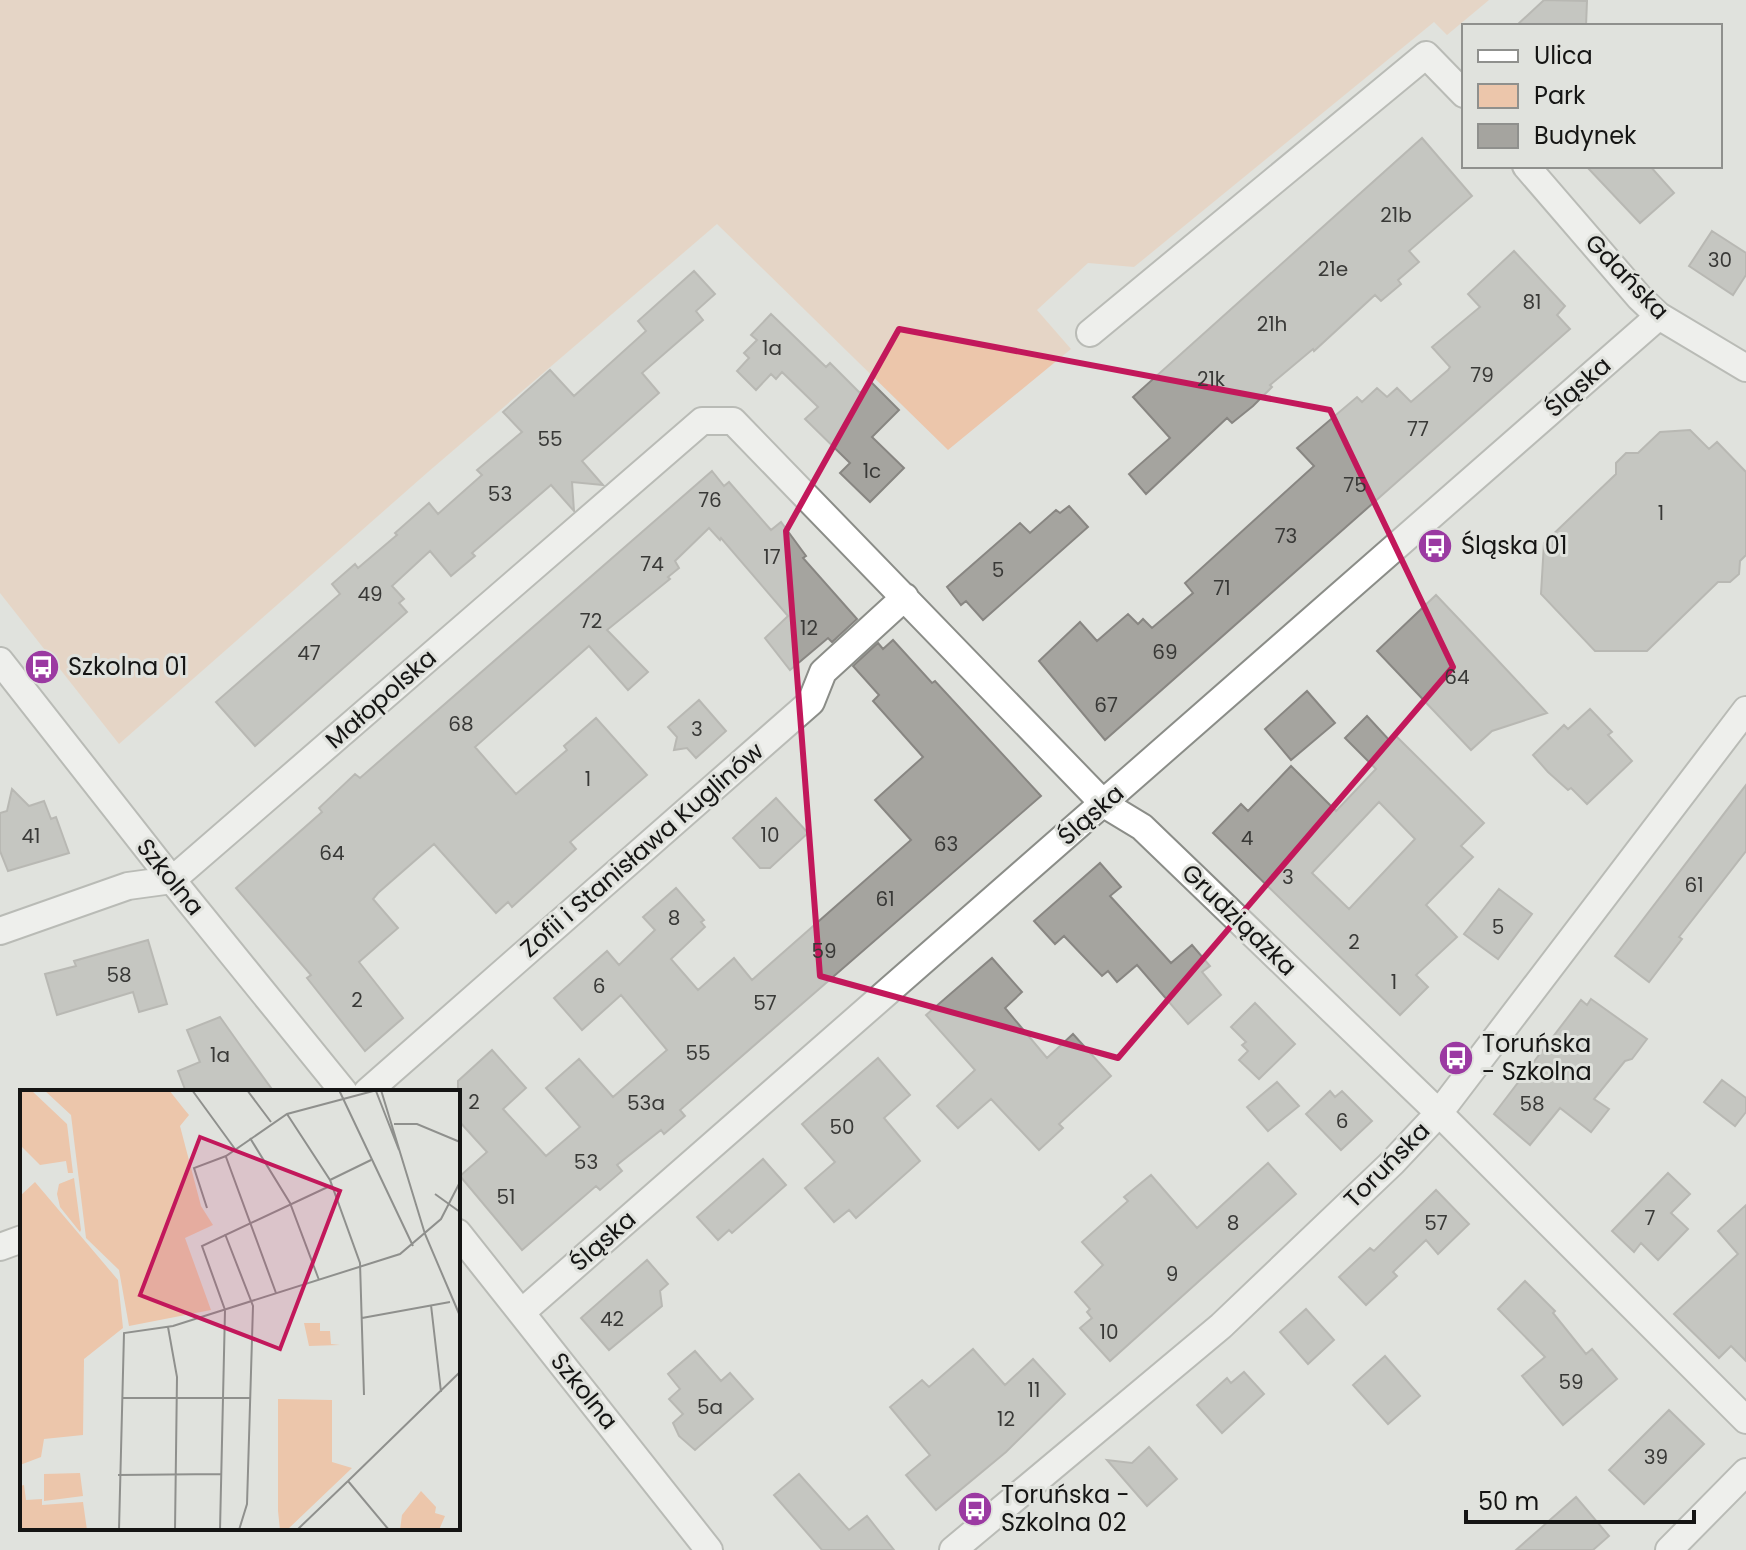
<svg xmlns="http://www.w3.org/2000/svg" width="1746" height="1550" viewBox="0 0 1746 1550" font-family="Poppins,sans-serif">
  <rect width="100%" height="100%" fill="#e0e2dd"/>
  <path fill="#ecc6ab" d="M0 0H1489L1447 35 1434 22 1134 267 1088 263 1037 310 1071 349 948 450 717 224 428 472 119 744 0 593Z"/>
  <path fill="#a5a49f" stroke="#888682" stroke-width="2" fill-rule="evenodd" d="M1544 0 1587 1 1586 26H1516Z
    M1422 138 1472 196 1409 251 1419 262 1398 280 1401 284 1381 301 1375 295 1314 351 1313 349 1270 385 1272 387 1253 406 1232 423 1227 418 1146 494 1129 474 1170 438 1133 397Z
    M1586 166H1650L1674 193 1640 223Z
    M1712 231 1746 253V275L1733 295 1689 266Z
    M1514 251 1565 306 1557 315 1570 329 1105 740 1039 661 1080 622 1097 641 1128 614 1138 624 1143 619 1152 628 1193 593 1185 583 1314 466 1297 448 1357 397 1362 402 1377 388 1387 397 1397 388 1411 402 1448 370 1450 367 1432 347 1480 307 1468 294Z
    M694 271 715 294 696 311 703 320 642 373 659 393 582 461 603 485 572 482 574 511 551 485 472 553 475 556 451 576 430 551 392 586 404 599 399 603 407 612 255 746 216 702 340 594 332 584 355 564 358 568 397 535 395 533 429 503 438 514 482 475 477 470 522 432 503 412 550 370 574 396 646 331 638 321Z
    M771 314 826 367 830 363 860 393 871 382 899 410 872 437 904 468 870 502 840 473 850 463 805 419 818 407 782 372 776 379 771 374 756 390 737 371 749 358 744 353 757 340 751 335Z
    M1690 430 1709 449 1717 442 1746 472V555L1740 561 1739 574 1730 582H1718L1647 651H1595L1541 594 1544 543 1616 474V463L1626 453H1638L1660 432Z
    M712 471 724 486 729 482 771 530 781 522 806 556 803 558 857 619 832 642 828 638 790 670 765 638 788 616 721 538 720 540 709 528 675 561 679 568 668 577 670 579 607 630 648 672 628 690 589 646 475 747 516 794 567 750 564 746 596 718 647 775 570 842 576 849 512 907 508 902 496 913 434 844 378 893 373 899 398 928 359 962 403 1018 365 1051 307 978 311 975 236 888 322 812 319 808 355 774 360 778Z
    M1069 506 1088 527 983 620 966 601 961 605 947 587 1020 523 1030 533 1056 510 1060 513Z
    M1436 595 1474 635 1547 713 1492 731 1471 750 1377 651Z
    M893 640 932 683 935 681 1041 796 680 1110 685 1116 664 1134 661 1130 617 1165 622 1171 600 1190 596 1186 522 1250 460 1176 487 1152 458 1120V1081L492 1050 526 1088 503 1109 546 1156 580 1127 546 1088 579 1059 613 1097 667 1050 621 995 582 1030 554 998 607 951 619 965 655 930 643 917 676 888 704 920 701 922 705 927 671 959 698 990 734 958 752 980 911 840 875 800 923 757 873 701 879 695 853 666 878 643 883 649Z
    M1307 691 1335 723 1291 760 1265 729Z
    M699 700 726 731 696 758 687 748 674 750 677 737 668 727Z
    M1590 709 1612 732 1608 735 1632 761 1587 804 1571 788 1568 790 1548 772 1533 755 1564 725 1568 729Z
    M1367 716 1390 741 1395 735 1484 823 1461 846 1473 857 1426 905 1457 937 1416 975 1428 987 1400 1015 1213 833 1241 804 1248 811 1291 766 1336 811 1376 769 1345 738ZM1379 802 1415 839 1349 909 1312 873Z
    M1746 785V851L1679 937 1682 939 1649 982 1615 956Z
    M12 789 29 806 44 801 51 819 56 817 69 853 8 871 0 851V813L7 811Z
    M776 798 808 833 770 868H760L733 838Z
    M1100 863 1121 887 1110 896 1171 963 1192 945 1210 966 1202 972 1221 995 1188 1024 1137 965 1117 982 1108 971 1102 976 1064 936 1055 944 1034 921Z
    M1499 889 1532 914 1498 959 1464 934Z
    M148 940 167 1004 139 1012 133 992 57 1015 45 974 76 966 74 961Z
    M992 958 1022 992 1005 1008 1047 1058 1073 1034 1111 1076 1059 1124 1063 1128 1039 1150 991 1099 958 1128 937 1106 975 1070 926 1015Z
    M1591 999 1647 1039 1632 1059 1625 1061 1594 1099 1609 1109 1591 1132 1560 1108 1530 1145 1494 1114 1581 1000 1587 1005Z
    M1255 1003 1295 1044 1259 1079 1239 1060 1248 1051 1242 1045 1246 1042 1231 1027Z
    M220 1017 242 1048 274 1092H186L178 1071 200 1062 187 1030Z
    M878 1058 910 1095 884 1118 920 1161 856 1218 849 1210 834 1222 805 1188 835 1162 802 1124Z
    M1722 1080 1746 1098V1112L1735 1126 1704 1102Z
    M1277 1082 1299 1106 1268 1131 1247 1107Z
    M1330 1091 1335 1097 1342 1091 1372 1121 1341 1150 1306 1114Z
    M763 1159 786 1185 732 1233 729 1230 718 1240 697 1217Z
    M1268 1163 1296 1194 1110 1361 1080 1328 1092 1318 1087 1312 1090 1309 1075 1292 1103 1265 1082 1242 1128 1201 1124 1197 1151 1175 1197 1228Z
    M1668 1173 1690 1194 1671 1213 1688 1229 1658 1260 1641 1243 1634 1252 1612 1231Z
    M1436 1190 1469 1224 1438 1254 1426 1240 1393 1272 1397 1276 1366 1305 1339 1277 1370 1248 1374 1251Z
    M1746 1205V1361L1731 1346 1719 1358 1674 1314 1738 1254 1718 1231Z
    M647 1260 668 1284 660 1291 662 1306 609 1350 581 1318Z
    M1525 1281 1555 1311 1553 1313 1586 1354 1592 1349 1617 1379 1563 1425 1522 1376 1545 1357 1498 1309Z
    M1306 1309 1334 1340 1308 1364 1280 1332Z
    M973 1349 1005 1385 1033 1359 1065 1394 1006 1452 936 1510 906 1475 930 1455 890 1407 922 1380 929 1387Z
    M695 1351 721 1381 730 1373 753 1399 695 1450 679 1436 673 1423 683 1414 669 1399 680 1389 668 1374Z
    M1385 1356 1420 1396 1388 1424 1353 1385Z
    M1244 1372 1264 1394 1222 1433 1197 1405 1227 1378 1231 1383Z
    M1669 1410 1704 1444 1644 1504 1609 1470Z
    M1149 1447 1177 1479 1147 1506 1107 1460 1132 1463Z
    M799 1474 849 1530 867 1516 894 1550H822L774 1495Z
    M1576 1497 1609 1536 1593 1550H1516Z"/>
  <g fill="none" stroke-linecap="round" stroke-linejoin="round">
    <g stroke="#8b8d88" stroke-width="30">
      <path id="minor" d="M1526 166 1639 297 1659 316 1746 368
        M1090 333 1426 55 1464 94
        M0 661 172 880 344 1092
        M0 931 128 886 172 880 702 421H733L1104 804 1142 827 1439 1113 1746 1420
        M367 1092 811 702 823 672 905 597
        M458 1233 709 1550
        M0 1247 22 1239
        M522 1312 1659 316
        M953 1550 1221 1326 1392 1163 1439 1113 1746 710
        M1669 1550 1746 1472"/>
    </g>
    <use href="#minor" stroke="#fff" stroke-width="26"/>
  </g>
  <path d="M0 0H1746V1550H0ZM899 329 1330 410 1453 667 1118 1058 820 976 786 531Z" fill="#e0e2dd" fill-opacity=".55" fill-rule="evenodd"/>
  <path fill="none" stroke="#c2185b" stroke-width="6" stroke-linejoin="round" d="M899 329 1330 410 1453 667 1118 1058 820 976 786 531Z"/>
  <defs>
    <g id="bus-disc" transform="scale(1.8)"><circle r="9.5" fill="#9b3aa2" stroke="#e0e2dd"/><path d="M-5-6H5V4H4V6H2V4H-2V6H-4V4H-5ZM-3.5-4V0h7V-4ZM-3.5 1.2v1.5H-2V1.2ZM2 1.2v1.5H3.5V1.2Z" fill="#fff"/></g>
  </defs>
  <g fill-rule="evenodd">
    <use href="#bus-disc" x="1435" y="546"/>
    <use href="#bus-disc" x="42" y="667"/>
    <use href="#bus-disc" x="1456" y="1058"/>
    <use href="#bus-disc" x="975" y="1509"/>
  </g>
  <g text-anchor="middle" stroke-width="6" stroke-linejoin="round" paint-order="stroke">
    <g font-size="20" fill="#393937">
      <text x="1396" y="222">21b</text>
      <text x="1720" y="267">30</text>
      <text x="1333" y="276">21e</text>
      <text x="1532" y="309">81</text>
      <text x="1272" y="331">21h</text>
      <text x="772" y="355">1a</text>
      <text x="1482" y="382">79</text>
      <text x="1211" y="386">21k</text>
      <text x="1418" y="436">77</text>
      <text x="550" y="446">55</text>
      <text x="872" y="478">1c</text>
      <text x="1355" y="492">75</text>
      <text x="500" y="501">53</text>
      <text x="710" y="507">76</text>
      <text x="1661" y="520">1</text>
      <text x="1286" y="543">73</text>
      <text x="772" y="564">17</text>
      <text x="652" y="571">74</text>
      <text x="998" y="577">5</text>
      <text x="1222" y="595">71</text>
      <text x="370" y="601">49</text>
      <text x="591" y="628">72</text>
      <text x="809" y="635">12</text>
      <text x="1165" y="659">69</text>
      <text x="309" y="660">47</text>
      <text x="1457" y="684">64</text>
      <text x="1106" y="712">67</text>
      <text x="461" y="731">68</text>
      <text x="697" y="736">3</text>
      <text x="588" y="786">1</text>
      <text x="770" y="842">10</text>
      <text x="31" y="843">41</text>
      <text x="1247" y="845">4</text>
      <text x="946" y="851">63</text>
      <text x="332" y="860">64</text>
      <text x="1288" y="884">3</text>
      <text x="1694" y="892">61</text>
      <text x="885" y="906">61</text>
      <text x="674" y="925">8</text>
      <text x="1498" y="934">5</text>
      <text x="1354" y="949">2</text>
      <text x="824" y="958">59</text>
      <text x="119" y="982">58</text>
      <text x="1394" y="989">1</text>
      <text x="599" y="993">6</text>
      <text x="357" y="1007">2</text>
      <text x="765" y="1010">57</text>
      <text x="698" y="1060">55</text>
      <text x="220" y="1062">1a</text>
      <text x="474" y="1109">2</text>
      <text x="646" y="1110">53a</text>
      <text x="1532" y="1111">58</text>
      <text x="1342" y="1128">6</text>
      <text x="842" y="1134">50</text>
      <text x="586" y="1169">53</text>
      <text x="506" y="1204">51</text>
      <text x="1650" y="1225">7</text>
      <text x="1233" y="1230">8</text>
      <text x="1436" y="1230">57</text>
      <text x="1172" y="1281">9</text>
      <text x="612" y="1326">42</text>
      <text x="1109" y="1339">10</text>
      <text x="1571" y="1389">59</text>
      <text x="1034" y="1397">11</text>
      <text x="710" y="1414">5a</text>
      <text x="1006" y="1426">12</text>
      <text x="1656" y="1464">39</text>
    </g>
    <g font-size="24" fill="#151514" stroke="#e0e2dd">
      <text transform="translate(1627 277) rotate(46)" y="8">Gdańska</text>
      <text transform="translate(1578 387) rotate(-41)" y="8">Śląska</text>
      <text transform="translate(381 699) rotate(-41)" y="8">Małopolska</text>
      <text transform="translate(1091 815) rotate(-41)" y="8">Śląska</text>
      <text transform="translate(642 850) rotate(-41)" y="8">Zofii i Stanisława Kuglinów</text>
      <text transform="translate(170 877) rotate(51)" y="8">Szkolna</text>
      <text transform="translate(1239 920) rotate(44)" y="8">Grudziądzka</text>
      <text transform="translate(1387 1165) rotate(-45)" y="8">Toruńska</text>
      <text transform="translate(603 1241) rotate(-41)" y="8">Śląska</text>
      <text transform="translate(584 1391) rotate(51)" y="8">Szkolna</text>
    </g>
    <g font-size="24" fill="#151514" stroke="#e0e2dd" text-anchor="start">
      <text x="1461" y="554">Śląska 01</text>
      <text x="68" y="675">Szkolna 01</text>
      <text x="1482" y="1052">Toruńska<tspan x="1482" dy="28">- Szkolna</tspan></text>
      <text x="1001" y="1503">Toruńska -<tspan x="1001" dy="28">Szkolna 02</tspan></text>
    </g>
  </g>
  <g transform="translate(20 1090)">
    <rect width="440" height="440" fill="#e0e2dd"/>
    <path d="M0 0H11L47 34 53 83H48L46 71 20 75 0 55ZM24 0H149L164 19 169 25 160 36 181 116 193 135 165 148 191 220 109 236 99 180 66 148 51 25ZM54 88 61 140 60 142 40 117 37 104 39 94ZM15 92 98 190 103 238 64 269 63 345 24 349 21 367 0 375V106ZM284 233H300V241H310L311 254 320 255 289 256ZM258 309 312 310V372L332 378 267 440H260L258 421ZM60 383 63 406 24 411V384ZM4 395 6 410 22 409V415L63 412 67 440H0V396ZM401 401 416 417 415 423 425 426 419 440H380L382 425Z" fill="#ecc6ab"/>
    <path fill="none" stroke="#8f908d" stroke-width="2" d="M172 0 215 59M227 0 251 32M319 0 393 156M361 0 405 144 440 226M356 1 379 60M267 24 310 90 340 173 344 305M374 34H397L440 52M230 48 270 113 299 190M206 67 256 203M310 90 351 70M415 104 440 122M187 118 174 78 206 66 267 24 357 0M205 144 233 216 227 414 219 440M411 215 421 302M342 228 430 212M148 237 157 287 155 440M102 308H231M98 385 201 384M328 391 440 282M328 391 369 440M99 440 104 243 153 236 380 164 421 129 440 92M200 440 205 220 182 156 312 95M277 440 328 391"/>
    <path fill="#c2185b" fill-opacity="0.15" stroke="#c2185b" stroke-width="4" d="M180 47 320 101 260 259 120 205Z"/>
    <rect width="440" height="440" fill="none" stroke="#151514" stroke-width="4"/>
  </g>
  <rect x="1462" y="24" width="260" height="144" fill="#e0e2dd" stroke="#8f908d" stroke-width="2"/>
  <rect x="1478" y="50" width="40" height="12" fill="#ffffff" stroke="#8f908d" stroke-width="2"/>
  <text x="1534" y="64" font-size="24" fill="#151514">Ulica</text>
  <rect x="1478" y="84" width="40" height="24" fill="#ecc6ab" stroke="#8f908d" stroke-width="2"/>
  <text x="1534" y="104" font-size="24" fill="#151514">Park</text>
  <rect x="1478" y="124" width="40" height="24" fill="#a5a49f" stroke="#8f908d" stroke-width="2"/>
  <text x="1534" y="144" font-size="24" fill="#151514">Budynek</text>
  <path d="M1466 1510v12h228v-12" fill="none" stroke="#151514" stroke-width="4"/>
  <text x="1478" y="1510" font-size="24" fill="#151514" stroke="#e0e2dd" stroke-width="6" paint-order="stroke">50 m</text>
</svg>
